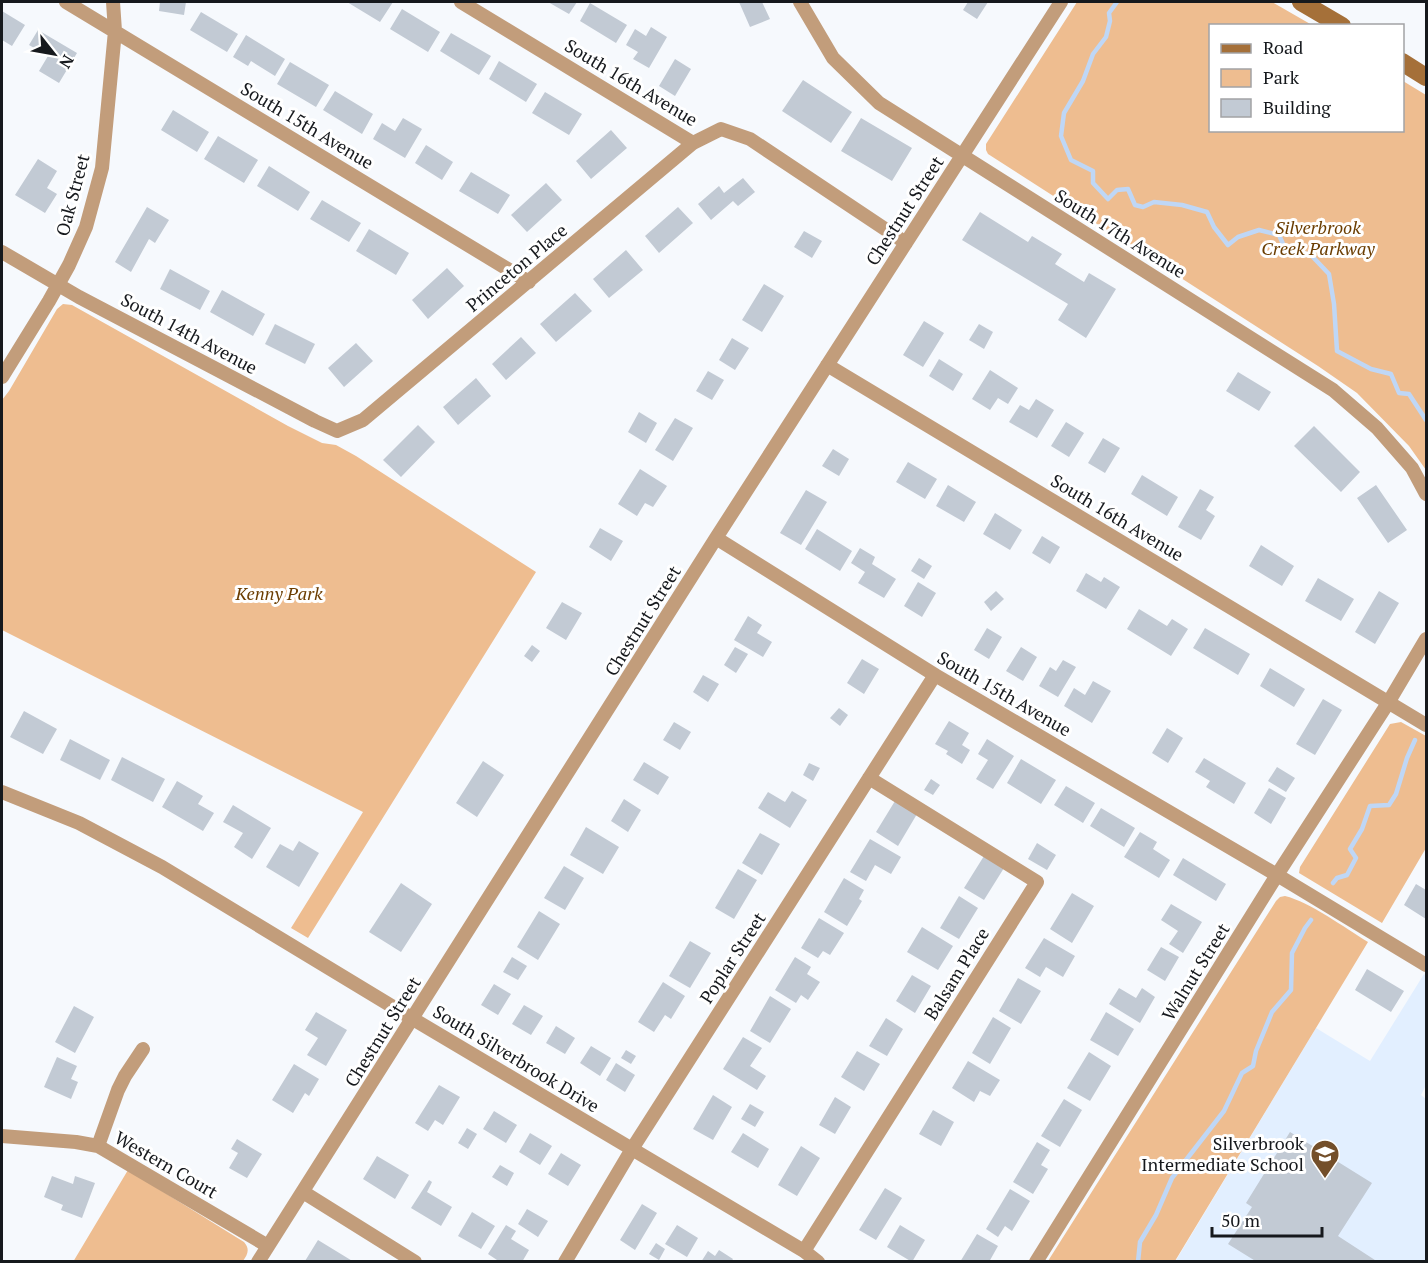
<svg xmlns="http://www.w3.org/2000/svg" width="1428" height="1263" viewBox="0 0 1428 1263" font-family="'PT Serif',serif">
  <rect width="100%" height="100%" fill="#f6f9fd"/>
  <path fill="#e2efff" d="M1424 974 1426 976V1085L1421 1095 1426 1099V1261L1175 1262 1316 1028 1370 1061Z"/>
  <path fill="#eebd90" d="M1077 2H1272L1312 25 1210 26V130H1402L1403 81 1426 95V470L1409 446 1357 393 1318 366 988 154 986 150V144Z
    M63 304 72 305 288 426 322 443 336 445 356 456 536 572 308 938 291 928 363 812 2 630V400L9 391 57 309Z
    M1401 722 1426 736V848L1382 923 1299 873 1300 867 1390 724Z
    M1285 896C1310 902 1345 928 1368 942L1175 1261H1048L1276 901 1280 897Z
    M128 1170 244 1242C250 1249 248 1254 243 1261L73 1262Z"/>
  <g fill="none" stroke-linecap="round" stroke-linejoin="round">
    <path stroke="#bfd7f6" stroke-width="4.5" d="M1117 2 1109 13 1110 21 1106 37 1093 54 1083 81 1064 113 1061 136 1071 160 1093 171V183L1108 199 1117 190 1128 189 1135 205 1143 207 1154 202 1182 205 1207 212 1214 227 1228 245 1238 237 1259 230 1279 235 1287 253 1310 254 1329 274 1334 304 1337 351 1371 369 1391 374 1399 393 1409 394 1426 420
      M1333 883 1337 878 1347 875 1356 858 1350 849 1362 829 1370 806 1389 805 1396 794 1407 758 1415 740
      M1138 1262 1140 1242 1156 1215 1172 1178 1224 1111 1242 1073 1253 1066 1256 1051 1272 1012 1291 990 1292 953 1305 928 1311 920"/>
  </g>
  <path fill="#c2cad4" d="M160 2H186L184 15 159 11Z
    M347 2H393L380 22Z
    M548 2H577L569 14Z
    M739 2H762L770 19 750 27Z
    M968 2H988L977 19 963 10Z
    M590 3 627 25 616 43 580 21Z
    M402 9 440 32 428 52 390 29Z
    M2 11 25 25 12 46 2 40Z
    M201 12 238 34 227 52 190 30Z
    M651 27 667 37 649 68 633 59 638 52 626 45 635 29 646 36Z
    M38 30 77 53 59 83 39 71 48 56 29 45Z
    M451 33 491 56 479 75 440 51Z
    M246 35 285 59 275 76 251 61 248 66 233 57Z
    M675 59 691 69 675 96 659 86Z
    M499 61 537 84 526 102 489 79Z
    M290 62 329 85 316 107 277 84Z
    M803 80 852 112 831 143 782 111Z
    M335 91 373 114 362 134 323 110Z
    M545 92 582 114 569 135 532 113Z
    M173 110 209 132 197 152 161 130Z
    M403 118 422 129 405 158 373 139 382 123 395 131Z
    M861 118 912 148 892 181 841 151Z
    M611 130 627 148 591 179 576 161Z
    M218 136 258 160 244 183 204 159Z
    M426 145 453 162 442 180 415 163Z
    M38 159 57 171 47 188 57 194 45 213 15 195Z
    M269 166 310 192 298 211 257 186Z
    M471 172 510 195 498 214 459 191Z
    M743 178 755 192 738 206 733 201 711 220 698 204 719 186 724 193Z
    M546 183 562 200 527 232 511 215Z
    M322 200 361 223 349 242 310 219Z
    M147 207 169 220 155 243 149 239 131 272 115 262Z
    M678 207 693 223 659 253 645 236Z
    M980 212 1028 242 1032 236 1062 254 1055 264 1084 282 1089 273 1116 289 1086 338 1058 320 1068 304 962 240Z
    M369 229 409 253 396 275 356 251Z
    M804 231 822 241 812 258 794 247Z
    M626 250 643 270 609 298 593 279Z
    M447 268 464 286 428 319 412 300Z
    M170 269 210 291 200 310 160 289Z
    M764 284 784 296 762 332 742 320Z
    M222 290 265 314 253 336 210 312Z
    M575 293 592 311 556 342 540 324Z
    M924 321 944 333 923 367 903 355Z
    M275 324 315 344 305 364 265 344Z
    M979 324 993 332 984 349 969 340Z
    M521 337 536 353 506 380 492 364Z
    M732 338 749 348 735 370 719 360Z
    M356 343 373 361 344 387 328 368Z
    M939 359 963 374 953 391 929 376Z
    M990 370 1018 388 1008 404 998 398 990 410 972 399Z
    M708 371 724 380 712 400 696 391Z
    M1238 372 1271 392 1259 411 1226 391Z
    M476 378 491 396 458 425 443 407Z
    M1036 399 1054 410 1037 438 1009 422 1020 405 1029 410Z
    M639 412 657 423 646 443 628 432Z
    M675 418 693 428 673 461 655 450Z
    M1066 422 1084 433 1069 457 1051 446Z
    M418 425 435 442 401 477 383 460Z
    M1314 426 1360 472 1341 492 1294 446Z
    M1103 438 1120 448 1105 473 1088 463Z
    M833 449 849 459 839 476 822 466Z
    M908 462 937 479 925 499 896 482Z
    M640 469 667 486 653 507 645 503 637 516 618 504Z
    M1142 475 1178 497 1167 516 1131 494Z
    M948 485 976 502 964 522 936 506Z
    M1376 485 1407 530 1388 543 1357 498Z
    M1200 489 1214 497 1206 510 1215 516 1201 540 1178 527Z
    M806 490 827 502 801 545 780 533Z
    M995 513 1022 530 1010 550 983 534Z
    M600 528 623 541 611 561 589 547Z
    M817 529 852 551 840 571 805 549Z
    M1042 536 1060 547 1050 564 1032 553Z
    M1261 545 1294 566 1282 586 1249 566Z
    M860 548 875 557 872 564 896 579 884 598 858 583 865 572 851 563Z
    M919 558 932 566 924 579 911 571Z
    M1086 573 1101 582 1104 577 1120 587 1106 609 1076 591Z
    M1318 578 1354 599 1341 621 1305 601Z
    M918 582 936 593 922 617 904 606Z
    M996 591 1004 599 991 611 984 602Z
    M1379 591 1399 603 1375 644 1355 632Z
    M562 602 582 613 566 640 546 628Z
    M1139 609 1167 626 1172 619 1188 629 1171 656 1127 629Z
    M748 616 762 625 757 633 772 642 763 657 734 640Z
    M987 628 1002 637 989 659 974 650Z
    M1205 628 1250 654 1238 675 1193 648Z
    M532 645 540 651 532 662 524 656Z
    M735 647 748 654 736 673 724 665Z
    M1021 647 1037 657 1023 681 1006 671Z
    M862 659 879 669 864 694 847 683Z
    M1063 660 1076 667 1058 697 1039 686 1050 667 1056 671Z
    M1270 668 1305 689 1294 707 1260 686Z
    M703 675 719 684 708 702 693 692Z
    M1093 681 1111 691 1092 723 1064 706 1074 688 1085 695Z
    M1323 699 1342 710 1315 755 1296 744Z
    M839 708 848 715 840 726 830 718Z
    M24 711 57 729 43 754 10 737Z
    M949 721 969 733 962 745 970 750 962 764 946 754 948 751 935 744Z
    M674 722 691 732 680 750 663 740Z
    M1167 728 1183 738 1168 763 1152 753Z
    M70 739 110 760 100 780 60 760Z
    M987 739 1014 756 993 789 976 779 988 760 978 754Z
    M122 757 165 779 153 802 111 780Z
    M1204 758 1246 783 1234 804 1206 787 1210 781 1195 772Z
    M1021 759 1056 780 1041 804 1007 783Z
    M483 761 504 775 477 817 456 803Z
    M644 762 669 777 658 795 633 780Z
    M809 763 820 768 813 781 803 775Z
    M1277 767 1295 778 1286 792 1268 781Z
    M931 779 940 785 933 795 924 790Z
    M177 781 203 796 198 804 214 813 203 831 162 807Z
    M1066 786 1095 803 1083 823 1054 805Z
    M1269 788 1286 798 1271 824 1254 813Z
    M792 791 807 800 790 828 758 808 768 792 785 802Z
    M624 799 641 810 628 832 611 821Z
    M895 801 917 814 898 846 876 832Z
    M233 805 271 828 252 859 234 847 243 833 223 822Z
    M1101 808 1135 828 1124 847 1090 826Z
    M586 827 619 847 603 874 570 855Z
    M1140 832 1157 842 1153 849 1170 860 1159 878 1124 857Z
    M760 833 780 844 762 875 742 863Z
    M870 839 901 857 891 874 875 865 866 881 850 872Z
    M299 841 319 853 299 887 266 867 280 844 293 851Z
    M1037 843 1056 855 1047 870 1028 859Z
    M984 856 1004 868 984 900 964 888Z
    M1183 858 1226 884 1216 901 1173 875Z
    M564 866 584 878 565 910 544 898Z
    M738 869 757 880 734 919 715 908Z
    M844 878 864 890 859 899 862 901 847 926 824 912Z
    M401 883 432 904 401 952 369 932Z
    M1416 884 1426 890V919L1404 905Z
    M1072 893 1094 906 1072 943 1050 929Z
    M959 896 978 908 959 939 940 928Z
    M1171 904 1202 922 1183 953 1169 944 1178 931 1161 920Z
    M539 911 560 924 538 960 517 947Z
    M819 918 844 933 830 955 823 951 818 958 801 948Z
    M922 927 953 946 938 970 907 952Z
    M1044 938 1075 956 1063 977 1046 967 1040 977 1025 968Z
    M690 941 711 953 690 988 669 976Z
    M1161 947 1179 957 1165 981 1147 970Z
    M512 957 527 966 518 980 503 972Z
    M795 957 811 967 807 974 820 982 808 1000 801 995 796 1003 775 990Z
    M1367 969 1404 991 1391 1012 1355 990Z
    M912 975 931 986 915 1013 896 1001Z
    M1018 978 1041 991 1021 1024 999 1011Z
    M663 982 685 996 671 1019 665 1015 654 1032 638 1022Z
    M494 984 511 994 498 1015 481 1005Z
    M1119 988 1136 998 1142 988 1155 997 1140 1023 1109 1004Z
    M770 996 791 1009 770 1043 750 1031Z
    M524 1005 543 1016 531 1035 512 1024Z
    M74 1006 94 1017 75 1053 55 1042Z
    M316 1012 347 1030 326 1066 307 1055 318 1038 305 1030Z
    M1106 1012 1134 1029 1118 1056 1090 1040Z
    M993 1017 1011 1028 990 1064 972 1053Z
    M886 1018 903 1029 887 1056 869 1046Z
    M556 1026 575 1038 565 1054 546 1043Z
    M743 1037 762 1048 750 1066 766 1076 757 1090 723 1069Z
    M591 1046 611 1058 600 1076 580 1063Z
    M626 1050 636 1056 631 1064 621 1058Z
    M857 1051 880 1064 864 1091 841 1077Z
    M1089 1052 1111 1066 1090 1101 1067 1088Z
    M57 1057 77 1066 71 1079 78 1082 71 1099 44 1087Z
    M968 1061 1000 1080 990 1096 980 1091 974 1102 952 1088Z
    M616 1063 635 1075 625 1092 606 1080Z
    M294 1064 319 1079 309 1096 305 1093 293 1113 272 1100Z
    M439 1085 460 1097 443 1125 435 1120 428 1131 415 1123Z
    M713 1095 732 1107 713 1140 693 1129Z
    M835 1097 851 1107 835 1134 819 1125Z
    M1064 1099 1082 1110 1060 1147 1041 1136Z
    M750 1104 764 1112 755 1127 741 1119Z
    M933 1110 954 1122 941 1146 919 1134Z
    M494 1111 517 1125 506 1143 483 1129Z
    M467 1128 477 1134 468 1149 458 1143Z
    M1290 1132 1372 1183 1338 1236 1378 1262H1257L1228 1244 1252 1207 1246 1203Z
    M530 1133 552 1146 540 1165 519 1152Z
    M743 1133 769 1149 758 1168 731 1152Z
    M237 1139 262 1154 247 1178 229 1168 238 1153 231 1149Z
    M1037 1142 1050 1150 1041 1165 1048 1169 1033 1194 1013 1182Z
    M801 1146 820 1158 797 1196 778 1185Z
    M561 1153 581 1165 568 1186 548 1174Z
    M377 1156 409 1175 395 1199 363 1179Z
    M500 1165 514 1173 507 1186 492 1177Z
    M52 1176 73 1184 75 1176 95 1183 82 1218 61 1210 63 1205 44 1197Z
    M429 1180 432 1182 427 1192 452 1207 441 1226 411 1208Z
    M885 1188 902 1198 876 1240 859 1230Z
    M1010 1189 1030 1201 1012 1231 1005 1226 998 1237 986 1229Z
    M642 1204 657 1213 635 1250 620 1240Z
    M527 1209 548 1221 538 1237 518 1224Z
    M472 1212 495 1226 481 1249 458 1236Z
    M506 1225 516 1231 511 1239 529 1250 522 1262H500L488 1254Z
    M677 1225 698 1238 687 1257 665 1244Z
    M900 1225 925 1240 912 1262 887 1247Z
    M977 1234 998 1246 989 1262H960Z
    M318 1240 354 1262H307L305 1261Z
    M656 1243 665 1249 659 1260 649 1254Z
    M719 1250 733 1259 731 1262H701L708 1251 715 1256Z"/>
  <g fill="none" stroke-linecap="round" stroke-linejoin="round">
    <path stroke="#c29d7b" stroke-width="14" d="M66 2 529 282
      M461 2 693 143
      M800 2 833 58 879 103 1333 390 1377 428 1412 468 1426 494
      M2 252 79 297 315 421 337 431 363 420 693 143 721 129 750 139 906 243
      M827 365 1426 725
      M2 377 49 301 69 265 86 227 102 168 115 31 113 2
      M716 538 935 675 1277 875 1426 965
      M2 792 79 823 162 867 413 1019 804 1251 818 1262
      M2 1136 76 1142 98 1146 268 1246
      M98 1146 118 1090 125 1076 143 1049
      M303 1192 415 1262
      M804 1251 1037 882 869 778
      M258 1262C411 1021 563 779 716 538 830 359 947 181 1061 2
      M565 1262 632 1149 935 675
      M1036 1262 1277 875 1388 703 1426 639"/>
    <path stroke="#a57039" stroke-width="18" d="M1301 2 1342 26
      M1402 62 1426 77"/>
  </g>
  <defs>
    <g id="school-pin" transform="scale(1.5)"><path d="M0 17L-7.5 6A9.5 9.5 0 1 1 7.5 6Z" fill="#744f2a" stroke="#fff"/><path d="M0-5L7-2L0 1L-7-2ZM-4 1L0 2.5L4 1V4Q0 6-4 4Z" fill="#fff"/></g>
  </defs>
  <g fill-rule="evenodd">
    <use href="#school-pin" x="1325" y="1154"/>
  </g>
  <g text-anchor="middle" stroke-width="6" stroke-linejoin="round" paint-order="stroke">
    <g font-size="18" fill="#16191d" stroke="#fff">
      <text transform="translate(631 83) rotate(31)" y="6">South 16th Avenue</text>
      <text transform="translate(307 126) rotate(31)" y="6">South 15th Avenue</text>
      <text transform="translate(73 195) rotate(-75)" y="6">Oak Street</text>
      <text transform="translate(905 211) rotate(-57)" y="6">Chestnut Street</text>
      <text transform="translate(1120 234) rotate(32)" y="6">South 17th Avenue</text>
      <text transform="translate(517 268) rotate(-40)" y="6">Princeton Place</text>
      <text transform="translate(189 334) rotate(28)" y="6">South 14th Avenue</text>
      <text transform="translate(1117 518) rotate(31)" y="6">South 16th Avenue</text>
      <text transform="translate(643 621) rotate(-58)" y="6">Chestnut Street</text>
      <text transform="translate(1004 694) rotate(30)" y="6">South 15th Avenue</text>
      <text transform="translate(733 958) rotate(-57)" y="6">Poplar Street</text>
      <text transform="translate(1196 972) rotate(-58)" y="6">Walnut Street</text>
      <text transform="translate(957 974) rotate(-58)" y="6">Balsam Place</text>
      <text transform="translate(383 1032) rotate(-58)" y="6">Chestnut Street</text>
      <text transform="translate(516 1059) rotate(31)" y="6">South Silverbrook Drive</text>
      <text transform="translate(166 1165) rotate(30)" y="6">Western Court</text>
    </g>
    <g font-size="18" font-style="italic" fill="#6b3d01" stroke="#fff">
      <text x="1318" y="234">Silverbrook<tspan x="1318" dy="21">Creek Parkway</tspan></text>
      <text x="279" y="600">Kenny Park</text>
    </g>
    <g font-size="18" fill="#16191d" stroke="#fff" text-anchor="end">
      <text x="1304" y="1150">Silverbrook<tspan x="1304" dy="21">Intermediate School</tspan></text>
    </g>
  </g>
  <rect width="1428" height="1263" fill="none" stroke="#16191d" stroke-width="6"/>
  <rect x="1209" y="24" width="195" height="108" fill="#ffffff" stroke="#a2a3a5" stroke-width="1.5"/>
  <rect x="1221" y="44" width="30" height="9" fill="#a57039" stroke="#a2a3a5" stroke-width="1.5"/>
  <text x="1263" y="54" font-size="18" fill="#16191d">Road</text>
  <rect x="1221" y="69" width="30" height="18" fill="#eebd90" stroke="#a2a3a5" stroke-width="1.5"/>
  <text x="1263" y="84" font-size="18" fill="#16191d">Park</text>
  <rect x="1221" y="99" width="30" height="18" fill="#c2cad4" stroke="#a2a3a5" stroke-width="1.5"/>
  <text x="1263" y="114" font-size="18" fill="#16191d">Building</text>
  <g transform="translate(54 54) rotate(121)" stroke="#ffffff" stroke-width="4.5" paint-order="stroke">
  <path d="M0-4.5L10 22L0 15L-10 22Z" fill="#16191d"/>
  <text y="-9" font-size="16" font-weight="bold" text-anchor="middle" fill="#16191d">N</text>
  </g>
  <path d="M1212 1227v9h110v-9" fill="none" stroke="#16191d" stroke-width="3"/>
  <text x="1221" y="1227" font-size="18" fill="#16191d" stroke="#ffffff" stroke-width="4.5" paint-order="stroke">50 m</text>
</svg>
